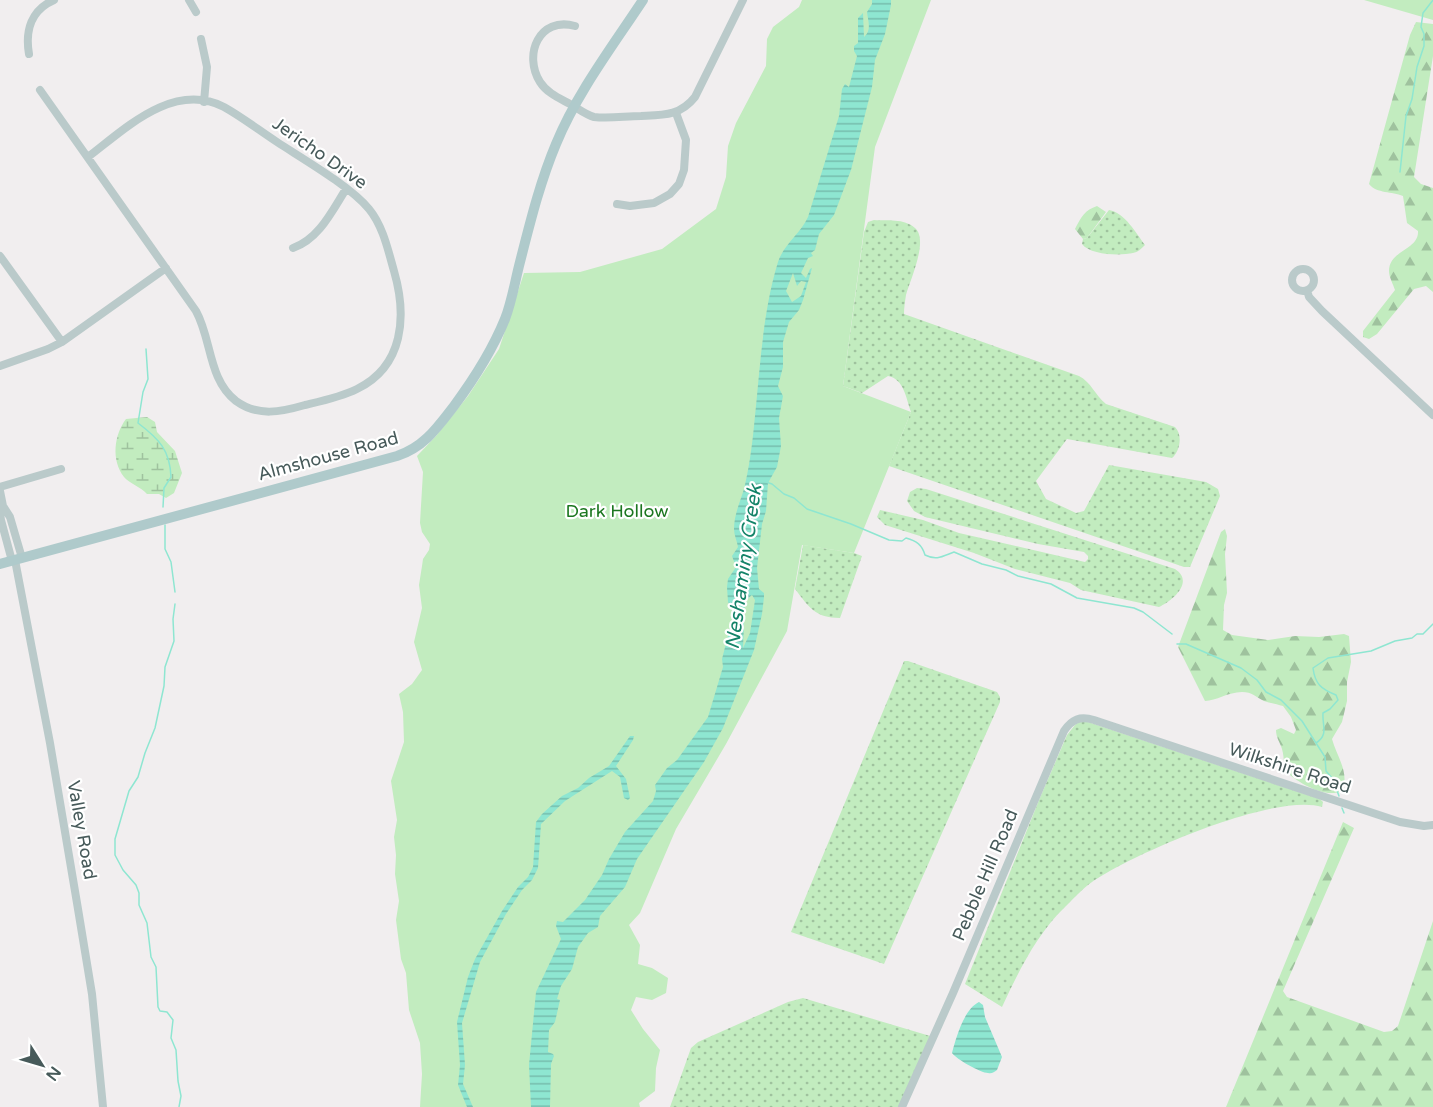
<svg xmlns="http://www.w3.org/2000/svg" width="1433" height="1107" viewBox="0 0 1433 1107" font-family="'Varela Round',sans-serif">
  <defs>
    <pattern id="grass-dots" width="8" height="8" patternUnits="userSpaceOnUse" patternTransform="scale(1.5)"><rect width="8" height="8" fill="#c2ecbf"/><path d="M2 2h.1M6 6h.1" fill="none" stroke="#9fc29e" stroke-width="1.8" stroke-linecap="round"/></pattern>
    <pattern id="forest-firs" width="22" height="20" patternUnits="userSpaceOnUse" patternTransform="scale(1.5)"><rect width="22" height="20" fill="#c2ecbf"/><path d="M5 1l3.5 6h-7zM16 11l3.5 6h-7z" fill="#9fc29e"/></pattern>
    <pattern id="wetland-marsh" width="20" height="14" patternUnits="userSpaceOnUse" patternTransform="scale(1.5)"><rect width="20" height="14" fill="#c2ecbf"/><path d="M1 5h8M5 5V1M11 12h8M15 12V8" fill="none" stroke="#9fc29e"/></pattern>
    <pattern id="water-rules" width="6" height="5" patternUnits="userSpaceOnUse" patternTransform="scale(1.5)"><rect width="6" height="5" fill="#8ee6d1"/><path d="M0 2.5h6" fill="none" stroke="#76bdad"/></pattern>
  </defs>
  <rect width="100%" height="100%" fill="#f1eeef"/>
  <path fill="url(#grass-dots)" d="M1109 210C1125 213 1136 233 1145 245 1141 249 1138 252 1133 253 1120 256 1090 255 1082 244L1083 239 1087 238Z
    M874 220C887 221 904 218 915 228 929 240 910 280 906 295 905 301 904 308 904 314L1079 376C1091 382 1095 395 1106 404L1175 427C1183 435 1180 451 1172 458L1067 439 1036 481 1046 499 1076 513 1084 511 1109 465 1206 482 1218 489 1220 496 1190 567H1184L889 466 911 412C906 398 904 379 888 376L862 393 843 386 864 232 868 222Z
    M917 488 926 489 1175 569C1195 582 1172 601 1159 607L1081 590 1070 583 1015 569 974 553 885 525 877 517 880 510 923 520 959 533 1085 562 1088 559V556L1084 552 1038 544 925 517 914 511 907 501 910 492Z
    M803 545 854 553 862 556 840 618C815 618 809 607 795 589Z
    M904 661H908L997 692 1000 697V702L884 964 791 932Z
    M1082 720 1320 799 1323 802 1322 807C1275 792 1132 854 1092 882 1082 889 1073 899 1065 907 1036 935 1019 971 1002 1007L965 984 1039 800 1067 735 1075 725Z
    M803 998 930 1036 899 1107H670L691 1048 698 1042 788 1002Z"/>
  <path fill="url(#forest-firs)" d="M1416 22 1433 24V56L1414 177 1421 184 1433 188V292L1426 286 1414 289 1377 334 1369 339 1363 337V331L1395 290C1393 284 1389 277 1389 271 1389 250 1419 250 1418 231L1407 223 1403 196C1392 191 1377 194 1369 184L1410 35Z
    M1097 206 1106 212 1087 238 1083 239 1075 229C1081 217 1085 210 1097 206Z
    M1225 529 1227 536 1225 554 1227 593 1224 605 1223 630 1232 635 1268 640 1295 636 1319 637 1344 634 1349 636 1351 662 1347 682V701L1342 722 1332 739C1337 757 1350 773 1342 791 1324 799 1297 782 1284 770 1284 763 1284 756 1282 749 1280 742 1276 738 1276 730L1281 728 1294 734 1296 730 1291 717 1283 706C1277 704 1270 703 1264 701 1256 697 1252 692 1242 692 1228 692 1216 701 1205 701L1178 647 1221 532Z
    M1343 822 1354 828 1283 991 1287 997 1384 1032 1392 1031 1398 1026 1433 921V1107H1226Z"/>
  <path fill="url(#wetland-marsh)" d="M147 417 155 422 157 432 175 451 182 473 174 493 166 498 159 494H147C141 487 129 483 124 477 111 460 114 435 126 419Z"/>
  <path fill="#c2ecbf" d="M802 0H931L875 147 843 386 911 412 854 553 802 545 787 631 726 744 676 829 640 913 629 925 640 945 638 964 652 968 668 978 666 993 652 1000 636 997 631 1010 643 1029 660 1050 656 1068 655 1091 639 1103 640 1107H420L422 1074 420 1043 409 1010 406 973 401 959 396 920 399 901 395 874 396 855 394 837 397 820 391 781 404 742 403 712 399 694 412 684 422 670 414 642 422 608 419 585 422 566 423 559 429 550 430 544 422 532 420 523 423 472 417 456 436 436 468 396 499 349 524 273 580 272 662 249 716 209 726 177 728 146 736 123 766 66 767 39 773 27 799 7Z
    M1364 0H1433V20Z"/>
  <path fill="url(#water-rules)" fill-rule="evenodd" d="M872 0H891V5L885 34 875 60 872 87 851 170 834 215 819 234 815 250 811 253 813 256 808 258 801 273 806 278 810 269 812 268 803 300 799 310 789 322 783 342V367L778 386 783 396 779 418 781 446 777 467 768 483 766 511 762 524 757 568 759 589 764 593V597L762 614 754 650 723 728 704 762 637 859 625 887 600 916 598 927 588 933 578 947 572 969 561 986 557 999 560 1000 555 1022 549 1030 548 1052 553 1054 554 1056 551 1064 550 1107H531L529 1065 536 992 561 939 556 926 557 921 563 922 585 900 602 875 609 859 625 832 653 801 656 791 655 785 667 768 677 760 708 717 723 667 722 659 732 620 733 612 728 602 727 587 728 579 736 567 732 556 738 547C737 541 734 535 734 529 734 515 740 502 744 489 749 469 752 446 754 426 760 372 762 314 778 262 784 244 800 234 808 217L839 116 842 89 845 84 849 87 857 56 854 51V46L858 43V18L863 13 864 37C872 30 868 21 867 12L872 4ZM793 273 797 286 801 281 806 282 801 296 792 302 786 291ZM752 595 755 600 750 633 743 648 745 601Z
    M630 736H634L633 740 616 766 626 779 630 798 628 800 624 798 620 777 612 771 565 801 541 824 538 868 532 880 522 890 506 914 480 962 462 1023 465 1065 463 1084 473 1107H467L458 1085 460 1065 457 1022 468 977 475 959 502 911 518 887 528 877 533 867 536 822 542 814 562 796 578 788 589 778 609 766Z
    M979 1002 983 1005 985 1017 1002 1057 997 1070C994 1072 992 1074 988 1073 981 1073 956 1059 952 1053 956 1038 964 1009 979 1002Z"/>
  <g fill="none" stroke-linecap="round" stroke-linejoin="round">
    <path stroke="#8ee6d1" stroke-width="1.5" d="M1400 172 1406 116 1412 99 1417 67 1424 46V34L1421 27 1423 13 1433 0
      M146 349 148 379 143 392 138 423C159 439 170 450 171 477L164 488 163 507
      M766 482 772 484 784 494 794 498 807 509 851 524 889 540 902 541 906 538C917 541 922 545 925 555 937 561 943 556 954 552L982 564 1006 570 1018 576 1051 584 1077 598 1134 608 1143 612 1172 634
      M165 525V549L171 562 175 592
      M175 604 173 619 174 641 165 667 164 686 155 728 145 753 138 777 129 791 115 839V855L123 870 136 885 139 893V905L147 923 151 957 156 967 158 1007 160 1011 167 1012 173 1020 171 1038 176 1050 178 1081 181 1096 179 1107
      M1177 644H1186L1241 668 1257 680 1266 692 1281 700 1302 721 1316 743 1325 757 1326 771 1332 778 1339 796
      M1316 743C1329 735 1322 725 1323 713L1330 709 1338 700 1336 695C1321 689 1315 684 1313 668L1328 658 1371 651 1395 641 1412 638 1417 634H1423L1433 624
      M1342 808 1344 813"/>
    <path stroke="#bacaca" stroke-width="8" d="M189 0 196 12
      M575 26C539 16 523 55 540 82 547 93 559 98 570 104 577 108 586 115 594 117 609 119 626 116 641 116 663 115 680 116 695 97L743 0
      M201 39 207 67 204 102
      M29 54C25 31 31 10 54 0
      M40 90 196 311C212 340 208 379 236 401 258 417 281 412 305 405 322 401 341 397 357 389 404 366 407 316 394 271 388 250 383 226 369 209 350 186 303 159 277 142 260 131 242 117 224 107 173 81 125 129 88 157
      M617 204 630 206 654 203 670 194 679 184 684 170 686 140 676 113
      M293 248C319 239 332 211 346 189
      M0 256 62 342
      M1292 280a11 11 0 1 1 22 0a11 11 0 1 1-22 0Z
      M1307 290 1309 297 1322 311 1433 415
      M0 366 48 349 62 342 166 268
      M0 487 61 469
      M0 491 3 506 10 517 22 558
      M3 506 0 513 1 520 12 561
      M15 560 50 743 77 903 92 994 103 1107
      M902 1107 953 993 1064 731C1072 719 1080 716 1094 720L1400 822 1424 826 1433 825"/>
    <path stroke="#afcacb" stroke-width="10" d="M0 564 397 456C424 447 437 428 454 406 474 379 492 351 505 319 512 301 515 281 520 262 530 223 540 182 556 144 577 93 612 47 643 0"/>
  </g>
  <g text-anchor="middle" stroke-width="4.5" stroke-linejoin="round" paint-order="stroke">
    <g font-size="18" fill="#475a5a" stroke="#fff">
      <text transform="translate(320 153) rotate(35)" y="6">Jericho Drive</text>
      <text transform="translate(328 456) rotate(-15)" y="6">Almshouse Road</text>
      <text transform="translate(1290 768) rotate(18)" y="6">Wilkshire Road</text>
      <text transform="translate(82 830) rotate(80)" y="6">Valley Road</text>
      <text transform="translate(985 875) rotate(-67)" y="6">Pebble Hill Road</text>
    </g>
    <g font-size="18" fill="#1c7720" stroke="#fff">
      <text x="617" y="517">Dark Hollow</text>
    </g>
    <g font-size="20" font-style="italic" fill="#148368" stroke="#fff">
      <text transform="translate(743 567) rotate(-82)" y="7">Neshaminy Creek</text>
    </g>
  </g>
  <g transform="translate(42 1065) rotate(127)" stroke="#ffffff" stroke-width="4.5" paint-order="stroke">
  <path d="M0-4.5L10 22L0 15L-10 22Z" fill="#475a5a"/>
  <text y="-9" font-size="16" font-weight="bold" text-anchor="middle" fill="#475a5a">N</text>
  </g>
</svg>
